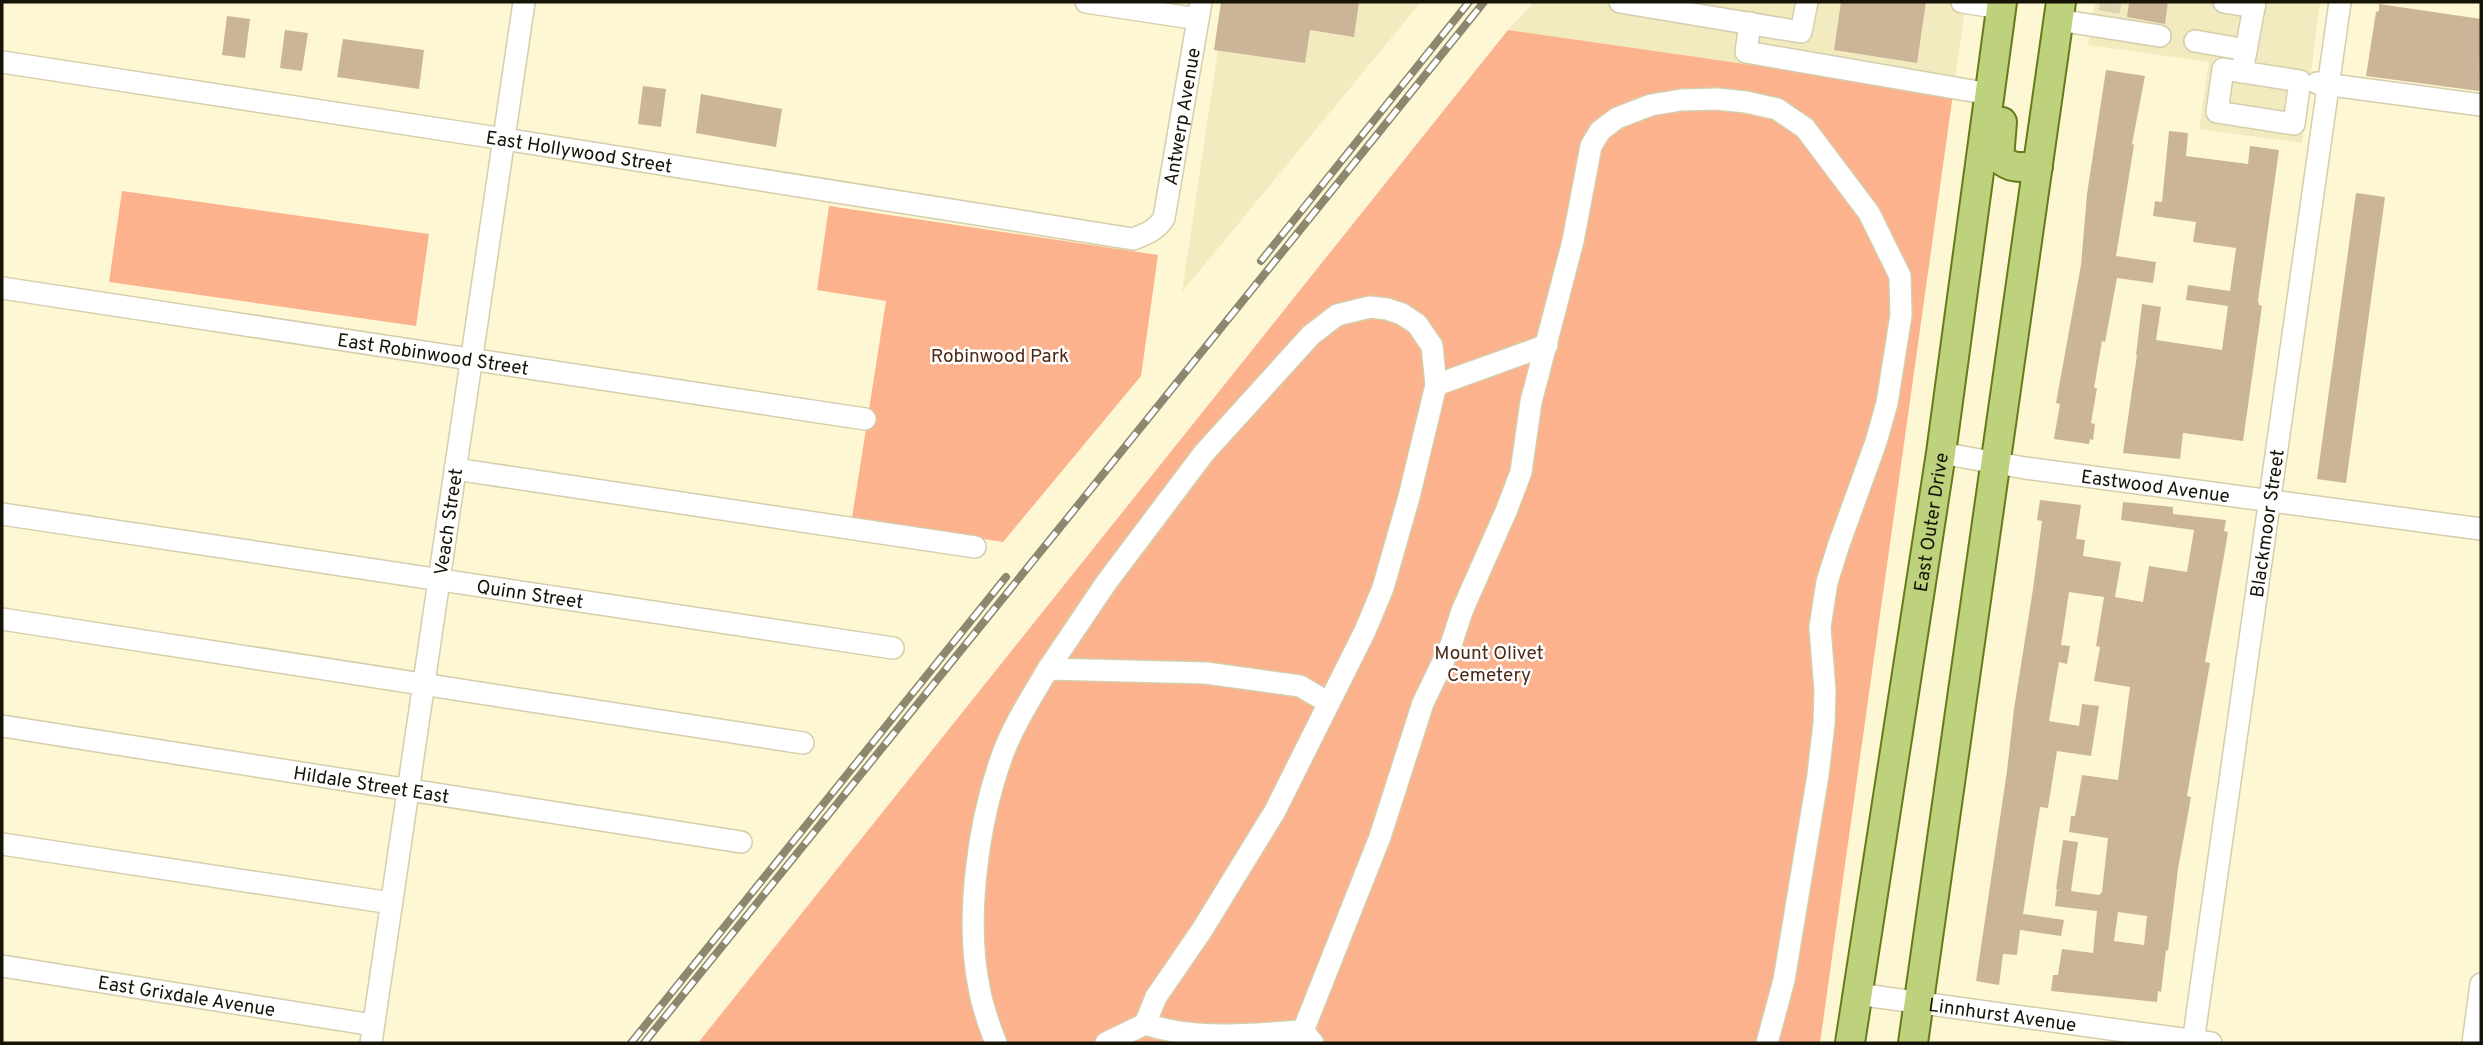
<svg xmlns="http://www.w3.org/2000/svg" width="2483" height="1045" viewBox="0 0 2483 1045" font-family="Overpass,sans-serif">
  <rect width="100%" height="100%" fill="#fef7d3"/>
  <path fill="#f3ebc0" d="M1225 2H1421L1182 292Z
    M1534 2H1966L1953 94 1508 30Z
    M2095 2H2320L2302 143 2199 129 2209 62 2088 45Z"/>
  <path fill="#fbb28d" d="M1508 30 1953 94 1820 1043H698Z
    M122 191 429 234 416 326 109 282Z
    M829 206 1158 255 1141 376 1003 542 852 518 886 301 817 290Z"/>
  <path fill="#cbb498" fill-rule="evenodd" d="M1221 2H1359L1354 37 1310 30 1305 63 1214 50Z
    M1841 2H1926L1917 63 1834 50Z
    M2129 2H2168L2165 24 2127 17Z
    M2379 4 2481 19 2479 91 2366 76 2376 12 2379 11Z
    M227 16 250 19 245 58 222 55Z
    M285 30 308 33 302 71 280 68Z
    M343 39 424 50 419 89 337 77Z
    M2106 70 2145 76 2132 144 2134 145 2116 256 2156 262 2153 283 2117 278 2105 342 2102 341 2094 388H2097L2091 423 2095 424 2093 440 2090 439 2089 444 2054 439 2060 404 2056 403 2081 265 2087 194Z
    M643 86 666 89 661 127 638 124Z
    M701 94 782 109 776 147 696 133Z
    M2169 131 2188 133 2186 156 2248 164 2250 146 2279 150 2258 300 2259 305 2262 306 2243 441 2183 433 2180 459 2123 453 2137 355H2136L2142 304 2161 307 2156 340 2222 350 2228 306 2186 300 2188 285 2230 291 2236 248 2193 242 2196 222 2153 216 2155 201 2162 202Z
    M2356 193 2385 197 2346 483 2317 479Z
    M2040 500 2081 505 2076 539 2085 540 2083 556 2121 562 2115 597 2143 602 2149 566 2187 572 2194 530 2121 520 2123 502 2173 507V514L2226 520 2224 531 2228 532 2225 550 2205 662 2210 663 2187 796 2191 797 2178 869 2168 951 2166 950 2161 992 2158 991 2157 1002 2051 991 2053 975H2058L2062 949 2093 953 2097 911 2055 906 2057 889 2099 895 2102 892 2108 838 2069 832 2071 816H2075L2082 775 2118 780 2130 687 2094 681 2100 647 2096 646 2104 597 2069 592 2061 645 2070 646 2067 664 2059 662 2049 721 2079 726 2082 704 2099 706 2091 756 2057 751 2048 808 2040 807 2023 914 2064 920 2061 936 2020 930 2017 955 2003 954 1999 985 1976 981 2007 771 2014 709 2033 589 2042 521 2037 520ZM2118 912 2147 916 2144 945 2114 941Z
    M2063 840 2078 842 2071 891 2056 889Z"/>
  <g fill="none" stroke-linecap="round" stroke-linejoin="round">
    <path stroke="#dbd5b4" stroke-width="21" stroke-dasharray="21 10" stroke-linecap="butt" d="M2109 12 2111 2"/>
    <g stroke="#d5cdab" stroke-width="24">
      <g id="minor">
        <path d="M1086 2 1198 19"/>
        <path d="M1620 2 1801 32 1807 2"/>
        <path d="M1962 2 2002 8"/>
        <path d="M2224 2 2254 7"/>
        <path d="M2058 20 2160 36"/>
        <path d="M1750 23 1746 52 1990 94"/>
        <path d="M2195 41 2246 50"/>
        <path id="s1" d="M2 62 504 139 1133 239C1146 234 1157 230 1164 218L1201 2"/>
        <path d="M2223 69 2300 81 2294 124 2217 112Z"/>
        <path d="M2242 72 2255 2"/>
        <path d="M2317 83 2481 105"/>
        <path id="s2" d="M2 288 865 419"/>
        <path d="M1436 385 1547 345"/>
        <path id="s3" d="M1941 453 2025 468 2481 529"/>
        <path d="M455 469 975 547"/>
        <path id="s4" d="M2 514 893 648"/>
        <path d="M2 619 803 743"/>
        <path d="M1048 669 1106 583 1204 453 1311 335 1337 315 1370 307 1387 309 1402 314 1417 324 1432 346 1436 385 1409 497 1383 588 1365 631 1275 811 1202 930 1156 997 1145 1024"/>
        <path id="s5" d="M2 726 741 842"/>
        <path d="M2 844 391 903"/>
        <path id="s6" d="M2 966 373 1025"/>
        <path id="s7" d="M1857 994 2211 1043"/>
        <path d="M1303 1031 1380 837 1423 703 1451 645 1462 611 1507 509 1521 472 1531 402 1573 241 1591 146 1600 131 1617 118 1651 105 1681 100 1717 99 1746 102 1777 109 1805 128 1869 213 1900 276 1901 315 1887 403 1876 442 1839 544 1827 582 1820 627 1825 691 1824 724 1818 775 1784 980 1767 1043"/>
        <path id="s8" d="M371 1043 524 2"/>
        <path d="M996 1043C989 1025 982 1006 979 987 965 919 978 824 1001 759 1012 727 1031 698 1048 669L1206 673 1300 686 1329 703"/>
        <path d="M1106 1043 1145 1024C1197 1041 1249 1034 1303 1031L1313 1043"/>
        <path id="s9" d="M2193 1043 2340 2"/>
        <path d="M2473 1043 2481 984"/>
      </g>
    </g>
    <g stroke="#677a1a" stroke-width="32">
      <g id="major">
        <path d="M2002 122 1999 158C2011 170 2023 167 2038 166"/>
        <path id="s10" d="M1850 1043 1941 453 2002 2"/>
        <path d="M1913 1043 2061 2"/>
      </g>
    </g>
    <use href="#minor" stroke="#fff" stroke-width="21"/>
    <use href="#major" stroke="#bed17c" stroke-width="28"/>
    <g stroke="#8c876f" stroke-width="8">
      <path id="rail" d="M1261 261 1469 2
        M631 1043 1006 577
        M644 1043 1484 2"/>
    </g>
    <use href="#rail" stroke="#fff" stroke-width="5" stroke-dasharray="16" stroke-linecap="butt"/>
  </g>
  <g text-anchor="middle" stroke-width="5" stroke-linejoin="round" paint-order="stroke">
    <g font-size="19" fill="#161307" stroke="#fff">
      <text dy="7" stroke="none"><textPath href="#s1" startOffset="1286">Antwerp Avenue</textPath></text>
      <text dy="7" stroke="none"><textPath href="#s1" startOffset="584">East Hollywood Street</textPath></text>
      <text dy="7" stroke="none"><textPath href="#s2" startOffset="436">East Robinwood Street</textPath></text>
      <text dy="7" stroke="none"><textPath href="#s3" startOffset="217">Eastwood Avenue</textPath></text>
      <text dy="7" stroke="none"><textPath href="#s8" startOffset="527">Veach Street</textPath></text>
      <text dy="7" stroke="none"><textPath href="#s10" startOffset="527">East Outer Drive</textPath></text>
      <text dy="7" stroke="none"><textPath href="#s9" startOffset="525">Blackmoor Street</textPath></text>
      <text dy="7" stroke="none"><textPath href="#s4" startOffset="534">Quinn Street</textPath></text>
      <text dy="7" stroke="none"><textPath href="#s5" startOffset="374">Hildale Street East</textPath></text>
      <text dy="7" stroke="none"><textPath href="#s6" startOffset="187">East Grixdale Avenue</textPath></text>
      <text dy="7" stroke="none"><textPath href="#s7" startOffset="147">Linnhurst Avenue</textPath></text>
    </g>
    <g font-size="19" fill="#4e2915" stroke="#fff">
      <text x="1000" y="362">Robinwood Park</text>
      <text x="1489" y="659">Mount Olivet<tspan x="1489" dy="22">Cemetery</tspan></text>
    </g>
  </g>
  <rect width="2483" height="1045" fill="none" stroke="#161307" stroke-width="7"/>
</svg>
